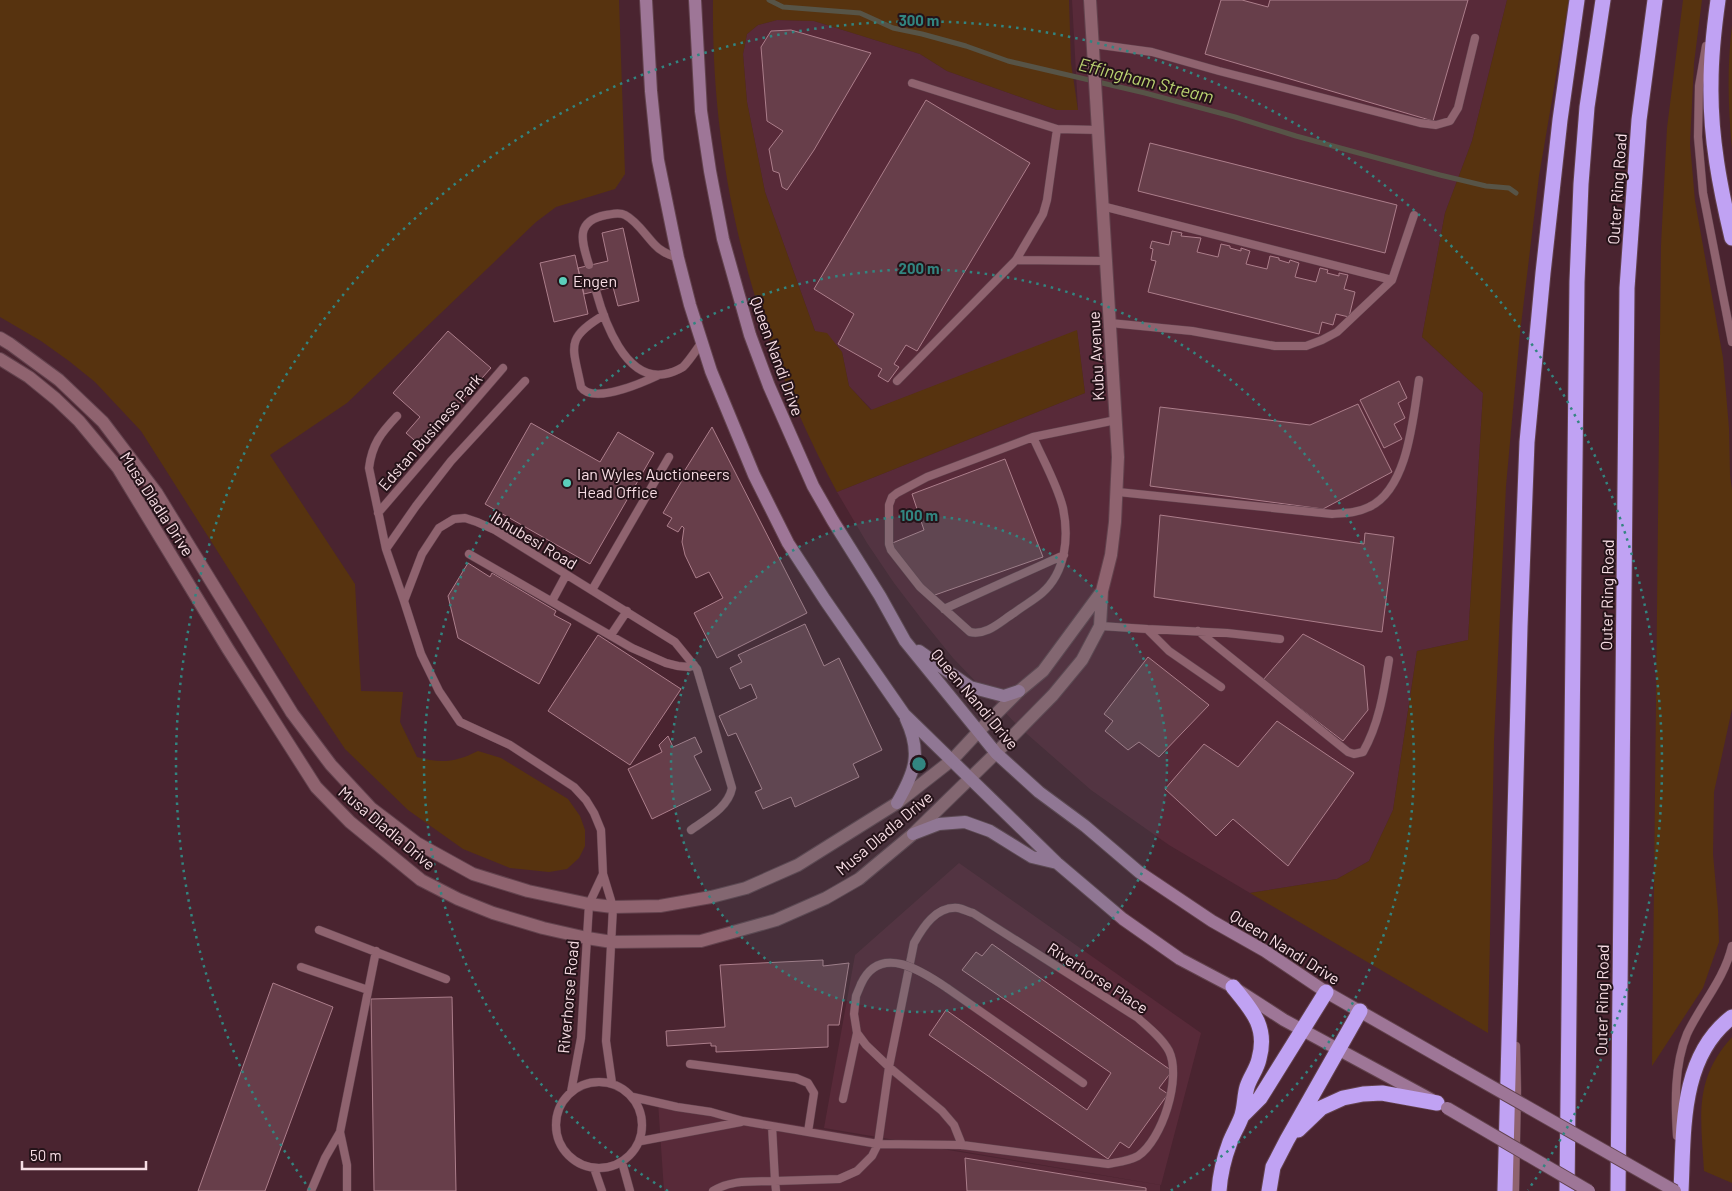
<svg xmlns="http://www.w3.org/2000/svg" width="1732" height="1191" viewBox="0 0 1732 1191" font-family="Barlow,sans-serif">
  <rect width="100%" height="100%" fill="#4a2430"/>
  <path fill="#582a39" d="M1072 0H1507L1472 141 1445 213 1422 337 1483 393 1468 640 1417 651 1393 810 1369 861 1337 879 1250 893 1169 845 1091 790 1019 727 953 658 923 621 894 583 867 543 837 492 1085 393 1077 331 872 410 849 386 842 352 815 331 765 192 747 102 743 54 747 34 758 25 777 20 814 21 920 54 947 71 1057 110H1078Z
    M959 863 1201 1033 1161 1185 824 1128 855 955Z
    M658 1102 1160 1185V1191H664Z"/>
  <path fill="#57330f" d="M0 0H619L625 174 615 189 556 207 536 222 347 403 270 455 355 584 361 691 403 692 400 722 417 757C441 764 456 762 478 751L501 758 568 799 580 816 585 830V846L579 858 567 869 549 872 510 868 463 849 408 810 345 749 303 686 141 431 95 382 69 361 41 341 0 317Z
    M713 0H1069L1071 63 1078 110H1057L947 71 920 54 814 21 777 20 758 25 747 34 743 54 747 102 765 192 815 331 827 333 842 352 849 386 871 410 1077 330 1085 393 837 492C754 337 711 176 713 0Z
    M1507 0H1569L1539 176 1520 333 1506 486 1494 741 1488 1033 1250 893 1337 879 1369 861 1393 810 1417 651 1468 640 1483 393 1422 337 1445 213 1472 141Z
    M1683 0H1702L1694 63 1690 144 1695 201 1723 358 1729 428 1730 475 1732 490V709L1714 792 1713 854 1718 910 1719 942 1703 988 1652 1066 1661 245 1667 128Z
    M1732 25V149C1728 108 1727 66 1732 25Z
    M1732 1037V1183L1704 1171C1701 1117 1693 1080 1732 1037Z"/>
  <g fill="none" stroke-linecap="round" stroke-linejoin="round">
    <path stroke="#575447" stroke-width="5" d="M769 0 783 7 860 13 893 28 922 34 966 46 1008 61 1145 93 1235 117 1296 136 1440 175 1486 186 1509 188 1516 193"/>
  </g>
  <path fill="#673e4a" stroke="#ac7e8b" d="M1221 0H1242L1268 7 1270 0H1468L1433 121 1205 54Z
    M791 30 871 53 814 150 787 190 782 187 779 173 773 171 769 149 783 131 767 121 761 47 771 31Z
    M926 100 1030 163 917 351 906 345 894 364 899 367 888 382 878 376 882 369 838 344 854 314 814 289Z
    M1150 143 1397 205 1385 253 1138 191Z
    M623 228 639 301 618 306 613 287 584 294 578 268 608 261 602 233Z
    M1172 231 1182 233 1181 236 1201 238 1197 252 1218 257 1221 244 1230 246V248L1241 251V248L1250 251 1246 264 1267 269 1270 256 1279 258V260L1289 263 1290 260 1299 263 1295 277 1316 282 1320 268 1328 270 1327 273 1339 276V273L1348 275 1344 289 1355 292 1349 317 1336 314 1333 325 1322 322 1319 334 1148 292 1156 261 1151 260 1153 249 1150 248 1152 241 1169 245Z
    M575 255 588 314 554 322 540 263Z
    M448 331 491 368 421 446 406 433 420 417 393 393Z
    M1399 381 1407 398 1398 403 1405 418 1394 424 1402 439 1384 448 1360 400Z
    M1358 404 1392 472 1323 509 1150 486 1160 407 1310 425Z
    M531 423 600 462 618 432 654 453 590 564 485 504Z
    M712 427 807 613 717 658 694 613 723 598 709 572 696 578 685 555 682 542 684 528 682 526 678 532 667 526 672 518 663 513 687 472 685 470Z
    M1005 459 1043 557 932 596 890 544 924 530 912 494Z
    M1160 515 1364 544 1365 533 1394 537 1382 632 1154 597Z
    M468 563 490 577 492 573 556 611 554 615 571 624 539 684 458 638 448 596Z
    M805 624 824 666 839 658 882 750 853 764 859 777 795 807 791 797 763 809 755 792 762 789 736 733 728 736 719 716 757 698 751 684 740 689 730 668 742 662 738 655Z
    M1303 634 1364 666 1368 710 1343 741 1263 680Z
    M598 635 681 689 630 765 548 711Z
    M1148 657 1209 705 1159 757 1139 742 1128 750 1105 731 1113 721 1104 714Z
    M1277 721 1354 773 1288 866 1233 819 1216 836 1165 789 1204 744 1238 767Z
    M668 736 673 747 695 737 702 752 694 756 711 790 652 819 628 769 662 752 659 745Z
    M992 944 1172 1071 1159 1088 1168 1094 1129 1148 1120 1142 1108 1159 929 1035 946 1010 1087 1110 1111 1073 962 970 976 952 982 956Z
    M823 960V966L849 963 839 1025H828V1047L716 1052V1046H711V1043L667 1046 666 1031 725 1027 720 965Z
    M273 983 333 1007 265 1191H198Z
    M452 997 456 1191H374L371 999Z
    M965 1158 1146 1188V1191H967Z"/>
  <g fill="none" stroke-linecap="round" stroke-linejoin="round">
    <g stroke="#62424d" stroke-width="9">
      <path id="service" d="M1093 44 1152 52 1219 71 1420 123 1436 125 1450 121 1458 108 1475 38
        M1706 46 1699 86 1698 137 1703 193 1732 342
        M912 83 1057 129 1099 130
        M1102 206 1392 280
        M1016 260 1106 261
        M589 265C582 242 574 221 606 215 613 214 619 212 625 215 637 221 646 236 655 245 661 252 670 255 678 258
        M596 291C604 320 625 382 665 374 671 373 678 370 683 367 690 360 696 350 702 342
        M604 315C564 339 573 346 581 387 593 405 644 382 659 375
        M1110 323 1192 331 1275 346H1306L1322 340 1337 332 1392 280 1414 215
        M897 381 1016 260 1043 214 1047 200 1057 129
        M1033 437C1043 460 1057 484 1063 508 1069 537 1066 572 1042 593 1034 600 1023 606 1014 613 1001 621 987 636 970 632L920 587 891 550 889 544V505L892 497 897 493 927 477 1033 437 1116 420
        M1118 492 1332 514C1345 513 1357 513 1369 507 1408 489 1413 418 1419 380
        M378 513 503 368
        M386 549 369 468C372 444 381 433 397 416
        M469 554 632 648 666 663 678 666 689 667 694 665
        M592 590 669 457
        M404 601 386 549 416 506 451 461 525 381
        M552 601 566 575
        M944 609 1064 555
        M1100 626 1147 629 1169 651 1221 687
        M1147 629 1227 633 1280 639
        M1198 631 1348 752 1354 754 1363 752C1379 724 1384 691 1389 660
        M611 635 627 611
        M319 930 446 979
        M301 967 368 990
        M861 984 856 996 854 1014 857 1033 866 1045 889 1067 942 1111 954 1125 962 1145
        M947 988 1083 1083
        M690 1064 796 1078 808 1083 814 1093 808 1132
        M556 1125a43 43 0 1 1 86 0a43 43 0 1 1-86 0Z
        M612 1083 606 1041 613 907 603 874 601 830 594 813 586 800 574 787 510 745 460 722 439 691 421 654 404 601 422 554 439 528 454 519 465 518 477 522 495 530 675 642 697 669 732 788C728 808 706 819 691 830
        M571 1092 581 1038 589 904 603 874
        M633 1097 677 1107 711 1112 743 1121 878 1144 962 1145 1108 1164C1118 1162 1129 1161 1138 1156 1162 1140 1182 1078 1169 1051 1162 1038 1149 1028 1138 1018L973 913C969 912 963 909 958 908 936 906 923 927 914 943L889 1067 878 1144 872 1156 857 1171 839 1179 775 1181 772 1126
        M843 1099 857 1033
        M340 1132 376 951
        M1677 1136C1675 1104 1674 1065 1687 1034 1701 1004 1724 980 1732 946
        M641 1141 741 1122
        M622 1162 630 1191
        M594 1168 602 1191
        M311 1191 325 1158 340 1132 347 1165V1191
        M713 1191C732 1179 754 1182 775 1181L776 1191
        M1515 1191 1517 1090 1516 1046"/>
    </g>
    <g stroke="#62424d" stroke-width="14">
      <path id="minor" d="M979 731 1019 691 1043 671 1102 591
        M996 753 1053 695 1082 660 1100 626 1102 591 1111 555 1115 522 1118 457 1090 0"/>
    </g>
    <g stroke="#62424d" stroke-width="14">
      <path id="tertiary" d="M0 338 10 344 59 380 103 422 156 492 292 713 331 765 371 808 417 843 473 874 528 891 589 904 613 907 660 906 711 897 746 888 798 865 897 803 952 760 979 731
        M0 359 29 377 56 399 79 421 118 468 228 649 316 787 350 822 383 849 421 880 458 899 493 913 543 928 587 938 612 942 701 941 776 920 826 898 859 879 913 834 996 753"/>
    </g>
    <g stroke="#62424d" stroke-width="14">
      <path id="secondary" d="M646 0 651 91 658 160 678 258 690 305 711 371 754 475 788 543 825 600 904 714 1057 863 1123 919 1180 959 1233 987 1284 1020 1432 1100
        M695 0 701 111 710 171 723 239 750 335 769 386 813 486 833 521 880 596 905 641 996 753 1039 792 1085 826 1139 872 1212 921 1265 951 1326 992 1452 1064
        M919 651 970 687 1004 696 1019 691
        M897 803C915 772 922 753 906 719
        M913 834 939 824 965 822 990 831 1032 857 1057 863"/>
    </g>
    <g stroke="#62424d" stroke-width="17">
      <path id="motorway" d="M1718 0C1714 28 1711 56 1711 84 1710 136 1720 188 1732 238
        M1242 1116 1260 1098 1326 992
        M1298 1130 1321 1108 1343 1098 1363 1094 1382 1093 1437 1103
        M1219 1191C1220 1175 1224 1158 1230 1142 1233 1134 1238 1126 1241 1118 1245 1108 1244 1097 1247 1087 1250 1077 1257 1069 1259 1059 1268 1027 1252 1010 1233 987
        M1269 1191 1273 1167 1287 1140 1360 1011
        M1505 1191 1520 626 1527 442 1543 273 1560 120 1577 0
        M1567 1191 1577 282 1581 184 1587 107 1603 0
        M1618 1191 1627 288 1639 120 1655 0
        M1681 1191C1684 1132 1679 1057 1732 1017"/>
    </g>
    <use href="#service" stroke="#8f636f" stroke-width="8"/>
    <use href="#minor" stroke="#8f636f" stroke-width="12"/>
    <use href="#tertiary" stroke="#8f636f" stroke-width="12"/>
    <use href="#secondary" stroke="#9e7697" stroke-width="12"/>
    <use href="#motorway" stroke="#c0a2f3" stroke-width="15"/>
    <g stroke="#62424d" stroke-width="9" stroke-linecap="butt">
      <path id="service-bridge" d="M861 984C880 943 922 971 947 988"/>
    </g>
    <g stroke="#62424d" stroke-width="14" stroke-linecap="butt">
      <path id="secondary-bridge" d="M1452 1064 1675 1191
        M1447 1108 1589 1191"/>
    </g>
    <use href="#service-bridge" stroke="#8f636f" stroke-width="8"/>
    <use href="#secondary-bridge" stroke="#9e7697" stroke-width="12"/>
  </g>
  <circle cx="919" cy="764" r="248" fill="#328580" fill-opacity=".12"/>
  <g fill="none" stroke="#328580" stroke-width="2.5" stroke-dasharray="2.5 5">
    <circle cx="919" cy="764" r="248"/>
    <path d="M668 1191A495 495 0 1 1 1170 1191"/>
    <path d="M310 1190A743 743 0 1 1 1528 1190"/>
  </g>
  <g fill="#5bcebb" stroke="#251319" stroke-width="2">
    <circle cx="563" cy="281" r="5"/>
    <circle cx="567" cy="483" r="5"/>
  </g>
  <g text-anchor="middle" stroke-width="4" stroke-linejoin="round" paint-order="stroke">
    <g font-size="16" fill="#f7dde4" stroke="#251319">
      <text transform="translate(1617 189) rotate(-86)" y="6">Outer Ring Road</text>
      <text transform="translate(777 356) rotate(70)" y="6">Queen Nandi Drive</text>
      <text transform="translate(1096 356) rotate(-93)" y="6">Kubu Avenue</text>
      <text transform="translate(430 432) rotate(-49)" y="6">Edstan Business Park</text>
      <text transform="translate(157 504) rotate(57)" y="6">Musa Dladla Drive</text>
      <text transform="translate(534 540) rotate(31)" y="6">Ibhubesi Road</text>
      <text transform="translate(1607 595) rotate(-89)" y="6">Outer Ring Road</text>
      <text transform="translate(975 699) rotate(50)" y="6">Queen Nandi Drive</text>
      <text transform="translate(387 828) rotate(40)" y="6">Musa Dladla Drive</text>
      <text transform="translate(884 833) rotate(-40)" y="6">Musa Dladla Drive</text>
      <text transform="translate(1285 947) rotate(32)" y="6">Queen Nandi Drive</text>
      <text transform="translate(1098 978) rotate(33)" y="6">Riverhorse Place</text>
      <text transform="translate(568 997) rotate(-85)" y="6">Riverhorse Road</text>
      <text transform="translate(1602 1000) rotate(-89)" y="6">Outer Ring Road</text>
    </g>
    <g font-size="16" fill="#f7dde4" stroke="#251319" text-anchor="start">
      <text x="573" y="287">Engen</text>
      <text x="577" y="480">Ian Wyles Auctioneers<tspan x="577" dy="18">Head Office</tspan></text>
    </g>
    <g font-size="18" font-style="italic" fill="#bad371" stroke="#251319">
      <text transform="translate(1146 81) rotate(14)" y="6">Effingham Stream</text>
    </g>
  </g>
  <circle cx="919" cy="764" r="8" fill="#328580" stroke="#251319" stroke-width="2.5"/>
  <g font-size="15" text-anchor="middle" font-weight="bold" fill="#328580" stroke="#251319" stroke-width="4" stroke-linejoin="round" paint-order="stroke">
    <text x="919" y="26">300 m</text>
    <text x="919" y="274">200 m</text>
    <text x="919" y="521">100 m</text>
  </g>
  <path d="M22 1161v8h124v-8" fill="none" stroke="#f7dde4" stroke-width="2.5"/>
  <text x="30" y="1161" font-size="15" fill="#f7dde4" stroke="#251319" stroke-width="4" paint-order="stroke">50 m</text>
</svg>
